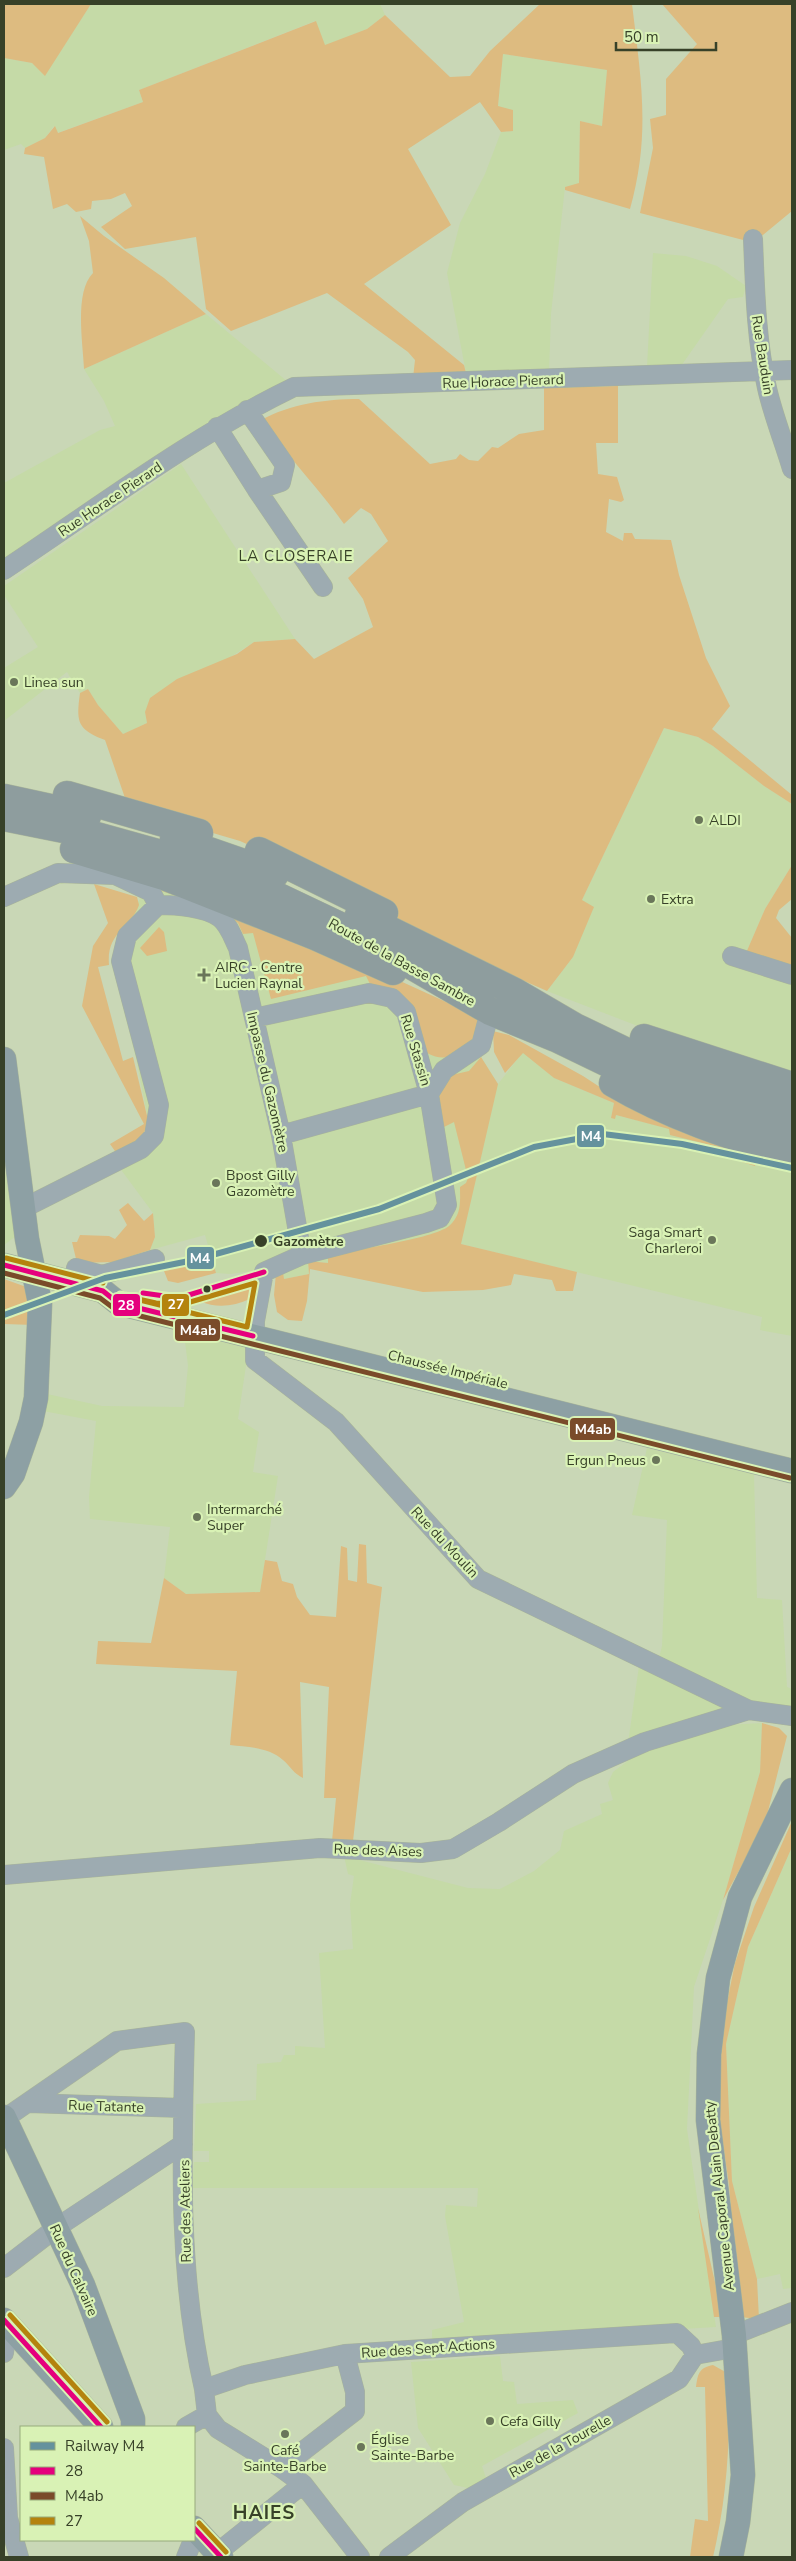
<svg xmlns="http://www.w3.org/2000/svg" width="796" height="2561" viewBox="0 0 796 2561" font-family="'Nunito Sans',sans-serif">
  <rect width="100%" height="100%" fill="#c9d7b6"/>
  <path fill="#c5daa7" d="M91 4H380L385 15 367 29 325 46 315 21 139 90 143 102 57 133 54 126 45 138 25 148 21 144 4 150V58L32 63 45 75Z
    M503 54 607 70 602 126 580 121 579 184 565 187 551 314 549 373H466L447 273 460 223 485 174 501 132 513 131 498 107Z
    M653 253 686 256 717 266 746 286 743 297 728 299 681 366 647 367Z
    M206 314 294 387 4 563V483L100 430 115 426 104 401 84 369Z
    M181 464 295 639 254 642 145 712 147 723 123 734 98 705 88 689 80 693 67 672 4 721V668L38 647 4 595V586Z
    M664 728 698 737 713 746 764 786 792 804V865L765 909 746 953 792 968V1075L700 1050 547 991 573 957 582 900Z
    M96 863 477 1016 488 1042 481 1057 498 1084 523 1052 554 1078 614 1103 611 1118 616 1115 671 1129 744 1153 755 1165 757 1154 792 1162V1336L760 1330 762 1317 461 1244 328 1263 308 1261 309 1274 284 1279 282 1267 230 1274 216 1273 205 1235 150 1250 155 1237 153 1213 122 1171 117 1154 150 1130 136 1058 112 963 117 939 142 895 95 878 60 884 75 867Z
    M4 1165 16 1236 4 1245Z
    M190 1324 250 1339 238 1419 259 1432 253 1472 278 1476 260 1592 186 1594 164 1578 170 1527 90 1519 89 1497 96 1421 43 1411 47 1394 102 1406 184 1407 188 1366 184 1333Z
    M647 1448 754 1474 757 1598 782 1600 787 1687 792 1689V1709L628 1743 639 1666 659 1658 662 1646 667 1520 632 1515Z
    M762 1723 760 1772 723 1900 694 1987 687 2129 716 2327 432 2344V2330L464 2322 445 2216 446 2205 477 2207 478 2188H192L194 2162H209V2151H194L196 2104 256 2100 257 2064 281 2062 284 2055H295V2046L325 2048 319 1953 353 1949 350 1904 354 1876 348 1874 344 1856 468 1888 500 1889 534 1871 560 1850 564 1831 602 1814 600 1804 613 1800 608 1783 613 1772 640 1752 710 1726Z
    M792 1847V2288L783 2289 780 2274 757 2279 732 2181 726 2044 748 1947Z
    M500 2356 503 2381 514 2382 517 2404 573 2400 578 2413 482 2466 486 2478 468 2488 454 2485 418 2428 411 2362Z"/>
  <path fill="#ddbb80" d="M4 4H91L45 76 32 63 4 58Z
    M540 4H632C641 79 651 134 630 209L565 190V187L579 183 580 121 602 126 607 70 503 54 498 106 513 110V131L501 132 480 102 408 149 451 225 364 284 464 365 466 373 413 378 415 360 408 352 327 293 231 331 206 309 196 237 125 249 101 227 132 206 125 193 111 199 92 201 91 209 76 212 67 204 53 209 44 157 24 154 25 148 45 138 55 126 58 133 143 102 139 90 316 21 325 45 367 29 385 15 450 77 470 76 490 51Z
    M662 4H792V211L758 239 747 241 640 213 653 148 650 119 666 115V79L697 44Z
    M80 216 104 236 164 278 206 314 84 369C83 343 74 292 93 273L89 241Z
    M618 386V443H596L598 474 617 477 624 500 621 502 609 499 606 532 623 541 624 533H632L635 539 671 540 679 575 706 658 730 706 712 729 792 795V804L764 786 713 746 698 737 664 728 582 900 594 907 573 957 547 991 432 940 320 877 240 841 121 806 125 798 105 740C77 729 76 722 80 693L88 689 98 705 123 734 147 723 145 712 150 698 177 679 237 654 254 642 295 639 314 659 373 627 363 599 348 578 388 541 371 514 361 508 344 524C318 487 287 456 261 420 291 404 325 399 359 399L430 464 456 459 460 454 469 460 478 461 492 447 498 448 519 434 544 430V388Z
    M792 865V899L779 910 776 918 792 938V968L746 953 765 909Z
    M94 884 137 897 139 905C131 928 106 932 109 965L98 967 123 1061 133 1057 148 1120 143 1137 117 1154 110 1144 144 1124 82 1006 93 946 108 923Z
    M141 884 207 893 477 1016 478 1023 474 1042C458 1053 447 1064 427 1053L388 991 370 984 366 976 271 999 253 933 243 934 238 923 221 911Z
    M159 927 164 932 167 951 147 956 140 948Z
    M493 1031 509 1035 583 1076 609 1093 757 1154 755 1166 742 1162 743 1153 670 1135 669 1129 616 1115 615 1119 611 1118 614 1103 554 1078 523 1053 505 1073 494 1052Z
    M481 1057 498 1084 461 1244 577 1272 573 1291H556L552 1280 514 1274 511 1285 483 1290 423 1292 310 1269 307 1301 302 1321 288 1320 277 1312 274 1295 276 1273 283 1272 284 1279 309 1274 308 1261 328 1263V1255C353 1250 433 1239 449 1226 462 1215 460 1201 460 1187L466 1183 468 1178 454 1122 444 1127 435 1101 447 1076 469 1071Z
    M128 1203 144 1221 153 1213 155 1237 150 1250 113 1262 77 1263 72 1242H77L80 1235 109 1236 115 1239 127 1225 119 1210Z
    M210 1251 216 1273 178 1283 168 1281 162 1266Z
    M4 1279 32 1289 34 1325 4 1324Z
    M252 1288 250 1299C234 1306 217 1309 200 1301Z
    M359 1544 366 1545 367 1583 382 1587 353 1841H332L336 1798H324L329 1687 300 1682 303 1778C294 1774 290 1766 283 1760 269 1747 247 1747 230 1745L237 1671 96 1664 98 1641 151 1643 164 1578 186 1594 260 1592 265 1560 277 1562 282 1581 293 1584 297 1597 310 1615 336 1617 341 1546 347 1548 348 1580 357 1582Z
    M762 1723 779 1728 787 1736 765 1823 723 1900 760 1772Z
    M792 1821V1847L748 1947 726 2044 732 2181 757 2279 759 2319 740 2317 729 2185 719 2116 720 2037 735 1963 754 1907Z
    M698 2208 723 2317H714Z
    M713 2365 729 2374C730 2439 728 2493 713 2557H690L695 2519 708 2521 705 2387H696C698 2373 699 2368 713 2365Z"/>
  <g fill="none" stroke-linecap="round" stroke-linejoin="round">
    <g stroke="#a8b499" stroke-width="20">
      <path id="minor" d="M753 239C755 288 756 339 767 388 773 415 784 442 792 469
        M247 410 285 465 281 482 257 490 323 587
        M217 427 257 490
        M4 570C99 507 191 437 294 387L792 370
        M4 897 58 873 115 875 151 892 158 905
        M732 956 792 975
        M490 1011 481 1045 444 1070 429 1094 447 1205 440 1218 426 1223 302 1255 264 1272 255 1321V1360L336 1422 478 1579 749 1710 792 1716
        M254 1018 369 993 392 998 406 1012 429 1094 281 1135
        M24 1208 141 1149 154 1136 159 1105 121 961 127 936 158 905C175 905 206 907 220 918 229 925 233 938 238 948L281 1135 302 1255
        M76 1268 102 1275 155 1259
        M4 1875 320 1848 421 1853 453 1849 499 1822 573 1774 645 1742 749 1710
        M28 2103 183 2108
        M4 2119 117 2041 185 2032C182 2151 177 2272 204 2389
        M4 2268 56 2228 183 2144
        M734 2335 792 2312
        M4 2353 7 2324
        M345 2354 355 2392V2411L281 2468 218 2429 207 2415 204 2389 245 2375 345 2354 677 2333 691 2346 695 2355
        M186 2427 207 2415
        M4 2448 8 2518 19 2557
        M281 2468 303 2484 360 2557
        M217 2553 303 2484
        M186 2557 193 2540
        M389 2557 463 2502 679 2379 695 2355 734 2348"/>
    </g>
    <g stroke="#a8b499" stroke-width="25">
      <path id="major" d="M4 1059 27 1239 40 1303 36 1398 31 1422 13 1474 4 1487
        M4 1265 103 1291 118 1303 792 1471
        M4 2117 83 2285 133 2419V2427
        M4 2320 101 2427
        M194 2528 221 2557
        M731 2557 738 2522 743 2475 734 2335 708 2120 709 2054 718 1978 740 1897 792 1790"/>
    </g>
    <g stroke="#a8b499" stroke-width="29">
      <path id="highway" d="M67 795 199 833
        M4 798 87 816
        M4 817 89 834 168 856 264 890 361 936 490 1011 556 1038 647 1082 737 1115 792 1130
        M174 839 275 874
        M74 849 164 876 315 936 393 971
        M259 851 384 913
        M359 915 515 992 575 1027 625 1051 758 1100 792 1108
        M644 1038 792 1086
        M613 1083C669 1116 730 1136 792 1154"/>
    </g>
    <use href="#minor" stroke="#9dabb1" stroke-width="19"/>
    <use href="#major" stroke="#8da0a4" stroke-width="24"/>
    <use href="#highway" stroke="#8e9d9e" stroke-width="28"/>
    <g stroke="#d9f2b5" stroke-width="9">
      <path id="bus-1" d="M4 1265 103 1291 118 1303 253 1336
        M143 1293 179 1298 264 1272
        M4 2320 101 2427
        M194 2528 221 2557"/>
    </g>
    <g stroke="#d9f2b5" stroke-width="9">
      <path id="bus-2" d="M4 1273 100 1298 116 1310 790 1478"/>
    </g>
    <g stroke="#d9f2b5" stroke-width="9">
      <path id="bus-3" d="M6 1258 103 1283
        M255 1283 247 1327 120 1295 156 1303 180 1305Z
        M10 2315 107 2422
        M199 2523 226 2552"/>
    </g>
    <use href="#bus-1" stroke="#e5007d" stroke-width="5"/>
    <use href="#bus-2" stroke="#7a4b2a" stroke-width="5"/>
    <use href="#bus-3" stroke="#b4830e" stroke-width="5"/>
    <g stroke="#d9f2b5" stroke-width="10">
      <path id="rail-1" d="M4 1315 105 1278 194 1260 379 1209 534 1147 603 1134 682 1144 792 1168"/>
    </g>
    <use href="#rail-1" stroke="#65929d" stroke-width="6"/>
  </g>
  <g fill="#6a765a" stroke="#d9f2b5" stroke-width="2">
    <circle cx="14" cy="682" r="5"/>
    <circle cx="699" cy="820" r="5"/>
    <circle cx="651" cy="899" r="5"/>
    <path d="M201.5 967.5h5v5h5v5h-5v5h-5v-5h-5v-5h5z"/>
    <circle cx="216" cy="1183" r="5"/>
    <circle cx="712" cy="1240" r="5"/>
    <circle cx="656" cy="1460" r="5"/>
    <circle cx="197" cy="1517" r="5"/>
    <circle cx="490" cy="2421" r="5"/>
    <circle cx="285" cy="2434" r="5"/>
    <circle cx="361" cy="2447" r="5"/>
  </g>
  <g fill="#374128" stroke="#d9f2b5" stroke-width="2">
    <circle cx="261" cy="1241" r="7"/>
    <circle cx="207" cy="1289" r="4.5"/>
  </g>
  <g text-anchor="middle" stroke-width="4.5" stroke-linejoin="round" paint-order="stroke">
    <g font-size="14" fill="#374128" stroke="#d9f2b5">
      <text transform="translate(763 355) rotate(81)" y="5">Rue Bauduin</text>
      <text transform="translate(503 381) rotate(-2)" y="5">Rue Horace Pierard</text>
      <text transform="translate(110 499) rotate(-34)" y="5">Rue Horace Pierard</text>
      <text transform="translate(402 962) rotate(29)" y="5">Route de la Basse Sambre</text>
      <text transform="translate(416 1050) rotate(73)" y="5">Rue Stassin</text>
      <text transform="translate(268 1082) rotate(77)" y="5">Impasse du Gazomètre</text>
      <text transform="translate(448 1369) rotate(14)" y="5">Chaussée Impériale</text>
      <text transform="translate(445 1542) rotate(47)" y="5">Rue du Moulin</text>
      <text transform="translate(378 1850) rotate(2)" y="5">Rue des Aises</text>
      <text transform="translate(106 2106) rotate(2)" y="5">Rue Tatante</text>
      <text transform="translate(719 2196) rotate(-96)" y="5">Avenue Caporal Alain Debatty</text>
      <text transform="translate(185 2211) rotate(-91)" y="5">Rue des Ateliers</text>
      <text transform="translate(74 2270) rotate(66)" y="5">Rue du Calvaire</text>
      <text transform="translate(428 2348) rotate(-4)" y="5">Rue des Sept Actions</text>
      <text transform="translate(560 2446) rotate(-29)" y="5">Rue de la Tourelle</text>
    </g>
    <g font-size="14" fill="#374128" stroke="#d9f2b5" text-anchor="start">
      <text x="24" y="687">Linea sun</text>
      <text x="709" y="825">ALDI</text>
      <text x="661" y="904">Extra</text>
      <text x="215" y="972">AIRC - Centre<tspan x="215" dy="16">Lucien Raynal</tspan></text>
      <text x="226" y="1180">Bpost Gilly<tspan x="226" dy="16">Gazomètre</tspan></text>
      <text x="702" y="1237" text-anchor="end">Saga Smart<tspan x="702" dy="16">Charleroi</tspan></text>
      <text x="646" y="1465" text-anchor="end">Ergun Pneus</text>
      <text x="207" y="1514">Intermarché<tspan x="207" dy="16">Super</tspan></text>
      <text x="500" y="2426">Cefa Gilly</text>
      <text x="371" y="2444">Église<tspan x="371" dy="16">Sainte-Barbe</tspan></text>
      <text x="285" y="2455" text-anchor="middle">Café<tspan x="285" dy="16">Sainte-Barbe</tspan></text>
    </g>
    <g font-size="14" font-weight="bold" fill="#374128" stroke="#d9f2b5" text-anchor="start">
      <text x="273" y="1246">Gazomètre</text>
    </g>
    <g font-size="15" letter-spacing="1" fill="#374128" stroke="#d9f2b5">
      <text x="296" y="561">LA CLOSERAIE</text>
    </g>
    <g font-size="19" font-weight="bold" letter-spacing="1" fill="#374128" stroke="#d9f2b5">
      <text x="264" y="2519">HAIES</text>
    </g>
  </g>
  <g stroke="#d9f2b5" stroke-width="2">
    <rect x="576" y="1124" width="29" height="24" rx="5" fill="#65929d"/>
    <rect x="186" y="1246" width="29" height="24" rx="5" fill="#65929d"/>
    <rect x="161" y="1293" width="29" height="24" rx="5" fill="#b4830e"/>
    <rect x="112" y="1293" width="29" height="24" rx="5" fill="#e5007d"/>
    <rect x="174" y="1318" width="47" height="24" rx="5" fill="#7a4b2a"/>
    <rect x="569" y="1417" width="47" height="24" rx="5" fill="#7a4b2a"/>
  </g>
  <g font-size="14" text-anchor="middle" font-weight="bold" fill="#fff">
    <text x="591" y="1141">M4</text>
    <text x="200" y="1263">M4</text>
    <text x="176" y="1309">27</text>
    <text x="126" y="1310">28</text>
    <text x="198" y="1335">M4ab</text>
    <text x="593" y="1434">M4ab</text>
  </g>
  <rect width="796" height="2561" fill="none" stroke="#374128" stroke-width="10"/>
  <rect x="20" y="2426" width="175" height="115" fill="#d9f2b5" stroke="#98ab7d"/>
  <rect x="30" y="2442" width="25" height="8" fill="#65929d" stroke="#98ab7d"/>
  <text x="65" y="2451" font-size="15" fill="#374128">Railway M4</text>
  <rect x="30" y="2467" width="25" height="8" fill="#e5007d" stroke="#98ab7d"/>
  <text x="65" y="2476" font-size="15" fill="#374128">28</text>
  <rect x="30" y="2492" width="25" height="8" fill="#7a4b2a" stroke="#98ab7d"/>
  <text x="65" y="2501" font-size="15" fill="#374128">M4ab</text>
  <rect x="30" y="2517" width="25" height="8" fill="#b4830e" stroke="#98ab7d"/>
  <text x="65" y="2526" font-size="15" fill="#374128">27</text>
  <path d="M616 42v8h100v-8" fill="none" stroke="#374128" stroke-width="2.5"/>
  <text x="624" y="42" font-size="15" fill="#374128" stroke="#d9f2b5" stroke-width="4" paint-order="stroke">50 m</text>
</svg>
